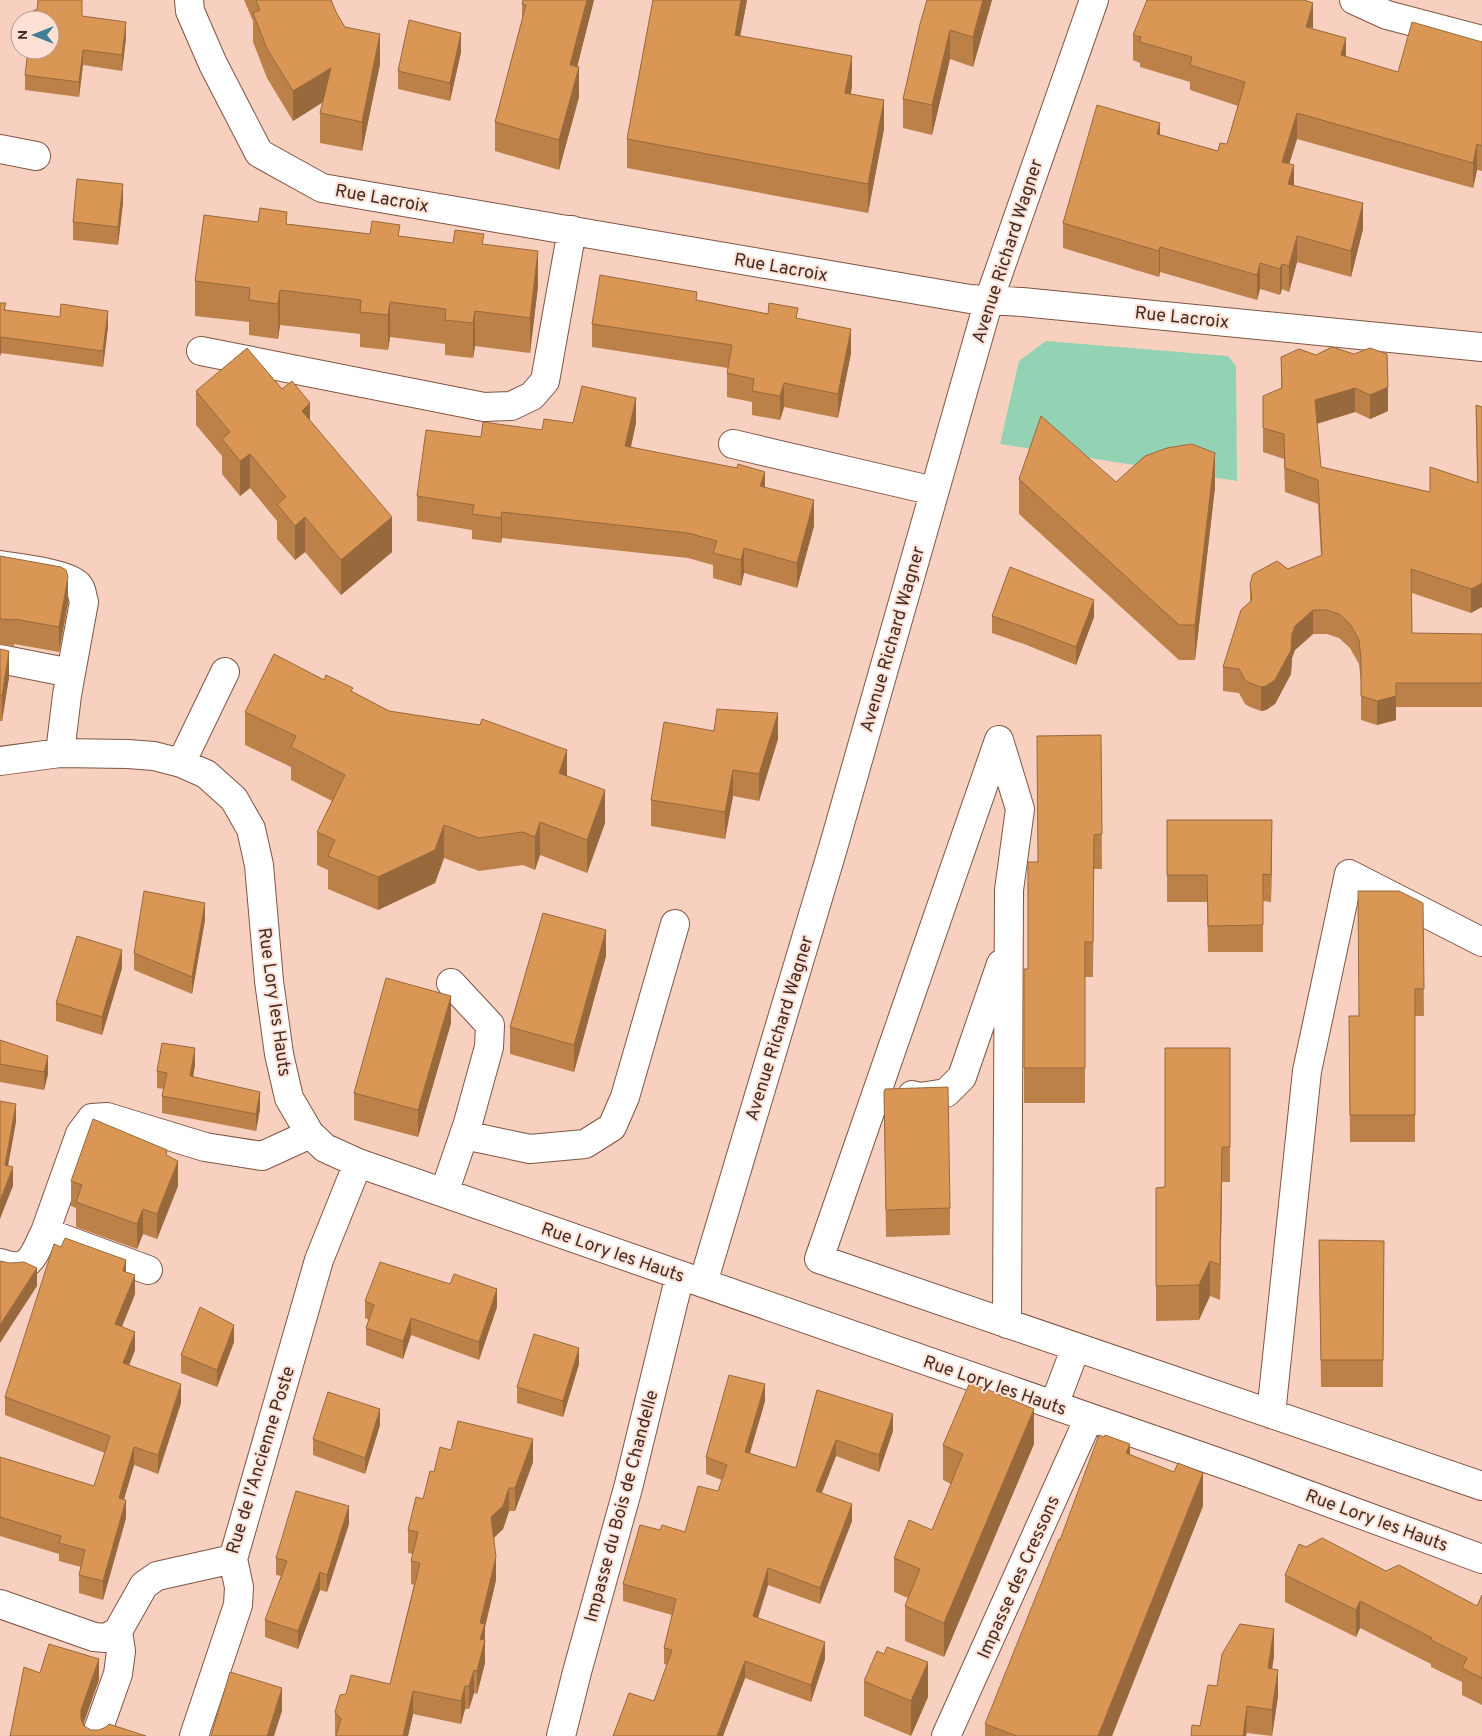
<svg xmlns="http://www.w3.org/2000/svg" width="1482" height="1736" viewBox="0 0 1482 1736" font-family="Overpass,sans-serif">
  <rect width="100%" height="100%" fill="#f8d0c0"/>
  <path fill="#94d2b4" d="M1046 341 1228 356 1236 366 1237 481 1000 444 1019 361Z"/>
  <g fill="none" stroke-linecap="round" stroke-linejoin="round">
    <g stroke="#7f5543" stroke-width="30">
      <path id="minor" d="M189 0 190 11 213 64 259 153 322 188 970 299 1022 302 1482 347
        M1354 0 1387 15 1482 40
        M0 149 36 156
        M201 351 484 407 511 406 532 396 545 381 572 230
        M733 444 934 491
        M0 565C17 568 66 573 77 584 82 588 82 596 84 602L67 695 60 753
        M0 659 71 673
        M999 740 819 1259 1482 1486
        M999 740 1020 809 1009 890 1007 1324
        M0 761 60 753 128 754 154 756 181 763 206 774 234 799 251 829 259 865 269 981 279 1054 289 1098 310 1134 325 1148 358 1163 1246 1472 1482 1559
        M181 763 225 672
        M912 1095 920 1097 946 1093 962 1077 1001 964
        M464 1135 530 1149 585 1144 612 1127 625 1097 675 924
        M444 1193 468 1123 489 1047 490 1025 451 983
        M0 1263C31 1274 33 1255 45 1232
        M148 1270 45 1232 80 1134 92 1118 107 1117 205 1147 262 1156 310 1134
        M703 1283 833 848 989 300 1094 0
        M1054 1405 1076 1347
        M1271 1414 1307 1071 1349 874 1482 942
        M0 1604 94 1637 106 1638 118 1631 144 1585 157 1576 233 1559 319 1260 358 1163
        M96 1736 118 1674 121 1651 118 1631
        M194 1736 238 1605 239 1587 233 1559
        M561 1736 577 1672 628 1488 680 1275
        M946 1736 1089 1418"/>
    </g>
    <use href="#minor" stroke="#fff" stroke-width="28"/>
  </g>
  <path fill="#bb8149" d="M244 0H331L337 14 345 27 380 64 362 151 320 143V113L323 102 293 121 267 78 253 42V21Z
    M594 0 577 67 579 97 559 170 495 151V122L522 20V4Z
    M653 0H747L740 36 852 86 851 94 884 129 868 213 627 168V139Z
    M927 0H992L973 67 950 59 932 135 903 128V99Z
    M82 16 126 38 122 71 83 65 79 97 25 90V75Z
    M1313 29 1346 57 1398 72 1482 42V171L1477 170 1473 188 1297 139 1289 164 1294 186 1363 229 1351 277 1297 262 1289 292 1282 289 1280 295 1260 289 1257 300 1160 272 1159 277 1063 248V223L1160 135 1218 151 1227 144 1238 106 1190 90V82L1140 67V63L1133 60V35Z
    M461 52 450 101 398 89V71Z
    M123 203 118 245 73 240V222Z
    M258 222 287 224 370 234 400 236 453 243 484 245 538 286 530 353 475 346 473 358 445 355V344L390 337 388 350 360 347V334L280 325 278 339 249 335V322L195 316V281Z
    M697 300 768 314 798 319 851 353 838 418 784 407 780 420 752 415V402L727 397V373L728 368 592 347V324Z
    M0 303 6 310 108 327 103 367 1 353 0 356Z
    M1332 347 1388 411 1370 419 1355 412 1317 424 1321 467 1430 492V467L1477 483 1476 405 1482 407 1471 613 1412 593V633L1482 634V707H1396V720L1377 725 1361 720V683L1359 664 1350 648 1339 638 1327 634H1313L1295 650 1292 658 1291 674 1275 704 1266 710 1261 711 1250 707 1245 704 1239 693 1223 691V667L1250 602V584L1321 556 1318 504 1285 492 1284 459 1263 452V396L1281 388V357L1316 355Z
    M196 391 310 421 392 552 341 595 305 552 295 560 277 539V521L250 488 240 496 222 474V456L196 425Z
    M573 423H636L631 447 765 488 814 526 797 588 744 573 741 586 713 578V565L688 558 502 538 501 543 472 539V530L417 521V496L481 437 542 430Z
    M1019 479 1116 482 1215 487 1195 660H1179L1019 514Z
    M0 556 68 603 59 652 14 644V646L0 645Z
    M992 616 1094 617 1076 665 1024 644 992 633Z
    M0 649 9 677 2 721H0Z
    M353 692 389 711 567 776 605 823 587 873 540 855 535 870 523 865 479 871 444 858 435 883 378 910 328 889V870L317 865V832L332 801 291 780V767L245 745V712Z
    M714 731 778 739 759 801 733 796 725 839 651 826V800Z
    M1101 735 1102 869H1094L1093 977H1085V1103H1024V969H1028L1037 862Z
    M1167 820 1272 847 1271 902 1263 901V952H1208L1207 902H1167Z
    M1423 903 1424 1016H1415V1142H1350L1349 1016H1359Z
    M205 920 192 994 134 970V953Z
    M606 956 574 1072 510 1054V1027Z
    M122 968 102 1035 56 1021V1003Z
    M451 1023 418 1137 354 1120V1093Z
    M0 1040 48 1074 44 1090 0 1082Z
    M1230 1048V1182H1222L1220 1300 1210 1296 1199 1320 1156 1321V1188L1165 1187Z
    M195 1065 193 1077 260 1109 256 1131 162 1113V1096L164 1089 157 1088V1071Z
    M884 1093 950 1208V1235L886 1237Z
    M167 1155 178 1186 157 1239 143 1234 137 1249 76 1227V1208L71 1206V1181Z
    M1319 1240 1384 1241 1383 1387H1321Z
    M126 1272 135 1294 122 1327 135 1350 129 1365 181 1403 158 1474 134 1465 124 1499 126 1518 103 1600 79 1593V1575L81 1567 59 1561V1554L0 1536V1457L94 1486 105 1453 5 1415V1397Z
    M365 1301 497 1307 479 1360 411 1335 403 1359 366 1345V1328L369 1320 365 1318Z
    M234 1342 217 1387 181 1373V1355Z
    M579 1364 563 1417 517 1403V1387Z
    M817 1390 893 1431 879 1472 836 1456 822 1493 852 1521 820 1604 768 1585 758 1618 825 1659 811 1702 745 1678 723 1736H613L654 1701 667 1665 664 1664V1648L672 1615 623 1601V1584L660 1530 685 1532 718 1491 722 1480 706 1474V1457L765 1401 750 1453 796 1468Z
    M380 1425 365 1474 313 1455V1439Z
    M1034 1444 944 1657 905 1641V1606L908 1598 894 1592V1558L932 1530 951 1484 943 1480V1445Z
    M451 1450 533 1462 515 1511H509L503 1529 494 1538 496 1580 485 1627V1663L477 1694 474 1693 469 1709H465L461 1724 413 1714 408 1736H336L335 1735V1712L390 1684 414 1585 411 1584V1561L413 1554 408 1553V1530L423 1499 434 1472Z
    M1130 1455 1203 1506 1112 1736H985V1724Z
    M349 1524 327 1592 320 1590 298 1649 265 1637V1620L281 1576 276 1575V1558Z
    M1306 1547 1386 1571 1477 1606 1482 1595V1705L1462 1695V1682L1431 1667V1664L1360 1628 1356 1637 1285 1602V1575Z
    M1274 1656 1272 1669 1278 1696 1272 1736 1247 1733 1246 1736H1191L1200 1726 1217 1686Z
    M864 1681 928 1697 911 1736 864 1716Z"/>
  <path fill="#98693c" d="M587 0H594L570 95V65Z
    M741 0H747L735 64V35Z
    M983 0H992L973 67V37Z
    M1313 3V28L1306 27Z
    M126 22V38L122 71V55Z
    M950 30V59L932 135V105Z
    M461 33V52L450 101V83Z
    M380 34V64L362 151V122Z
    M1346 38V63L1341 55Z
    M83 50V65L79 97V82Z
    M852 56V86L845 122V93Z
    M579 67V97L559 170V140Z
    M331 68V97L293 121V91Z
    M884 100V129L868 213V184Z
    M1297 113V139L1282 187V162Z
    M1160 123V149L1157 134Z
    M1477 144V170L1473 188V163Z
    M1294 165V191L1288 184Z
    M123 184V203L118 245V227Z
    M1363 203V229L1351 277V251Z
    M1297 236V262L1289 292V266Z
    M1160 247V272L1159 277V251Z
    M538 251V286L530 353V318Z
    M1260 263V289L1257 300V275Z
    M1282 264V289L1280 295V269Z
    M280 290V325L278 339V304Z
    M390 302V337L388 350V315Z
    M108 311V327L103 367V351Z
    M475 311V346L473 358V323Z
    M851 329V353L838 418V394Z
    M1 337V353L0 356V340Z
    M784 383V407L780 420V396Z
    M1388 387V411L1370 419V395Z
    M1355 388V412L1315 424V400Z
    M636 398V423L625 472V446Z
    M310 403V438L302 411Z
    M1215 453V487L1195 660V625Z
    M250 454V488L240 496V461Z
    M765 472V497L760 486Z
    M814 500V526L797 588V563Z
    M502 512V538L501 543V518Z
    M305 517V552L295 560V526Z
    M392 517V552L341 595V560Z
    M744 548V573L741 586V560Z
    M68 577V603L59 652V627Z
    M1482 583V607L1471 613V589Z
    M1094 600V617L1076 665V647Z
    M1313 610V634L1295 650 1292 658 1291 674 1275 704 1266 710 1261 711V687L1292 634 1295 626Z
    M9 651V677L2 721V696Z
    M1396 696V720L1377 725V701Z
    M778 713V739L759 801V774Z
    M567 750V783L559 773Z
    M733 770V796L725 839V812Z
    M605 790V823L587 873V840Z
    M1272 820V847L1271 902V875Z
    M540 822V855L535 870V837Z
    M444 825V858L435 883 378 910V877Z
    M205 903V920L192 994V977Z
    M606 930V956L574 1072V1045Z
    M122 950V968L102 1035V1017Z
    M451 996V1023L418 1137V1110Z
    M195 1048V1065L190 1093V1076Z
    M48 1056V1074L44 1090V1072Z
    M260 1092V1109L256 1131V1114Z
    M16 1104V1122L5 1183V1165Z
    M1222 1147V1182L1220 1300V1265Z
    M178 1161V1186L157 1239V1214Z
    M13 1167V1186L0 1219V1201Z
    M143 1209V1234L137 1249V1224Z
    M126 1260V1279L123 1271Z
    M1210 1261V1296L1199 1320V1285Z
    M37 1268V1286L0 1343V1325Z
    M135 1275V1294L115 1343V1324Z
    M497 1289V1307L479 1360V1342Z
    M411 1318V1335L403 1359V1341Z
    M234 1325V1342L217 1387V1370Z
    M135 1332V1350L123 1381V1363Z
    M579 1348V1364L563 1417V1401Z
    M181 1384V1403L158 1474V1455Z
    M765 1384V1401L745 1469V1452Z
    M380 1409V1425L365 1474V1458Z
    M1034 1409V1444L944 1657V1623Z
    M893 1414V1431L879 1472V1455Z
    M533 1439V1462L515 1511V1488Z
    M836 1440V1456L816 1507V1491Z
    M1130 1444V1478L1126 1453Z
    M134 1447V1465L119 1516V1498Z
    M1203 1473V1506L1112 1736H1098Z
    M509 1488V1511L503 1529 491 1540V1517Z
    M126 1500V1518L103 1600V1581Z
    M852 1504V1521L820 1604V1588Z
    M349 1506V1524L327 1592V1575Z
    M496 1557V1580L485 1627V1663L477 1694V1671L480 1623Z
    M768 1568V1585L753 1633V1616Z
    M320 1572V1590L298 1649V1631Z
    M1360 1601V1628L1356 1637V1610Z
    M1274 1629V1656L1268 1695V1668Z
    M825 1642V1659L811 1702V1685Z
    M99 1659V1680L81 1731V1736V1710Z
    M745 1661V1678L723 1736H717Z
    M928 1662V1697L911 1736V1701Z
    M474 1670V1693L469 1709V1686Z
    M1278 1670V1696L1272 1736V1710Z
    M465 1686V1709L461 1724V1701Z
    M282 1688V1711L274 1736H267Z
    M413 1691V1714L408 1736H403Z
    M1247 1706 1246 1736H1243Z"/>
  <path fill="#d99655" stroke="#98693c" d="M38 0H82V16L126 22 122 55 83 50 79 82 25 75 28 50H50V20H32L34 10H37Z
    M256 0H331L337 14 345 27 380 34 362 122 320 113 331 68 293 91 267 49 253 13 260 10Z
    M523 0H587L570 65 579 67 559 140 495 122 526 5 522 4Z
    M653 0H741L735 35 852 56 845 93 884 100 868 184 627 139Z
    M927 0H983L973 37 950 30 932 105 903 99 920 24Z
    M1147 0H1304L1313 3 1306 27 1346 38 1341 55 1398 72 1412 22 1482 42V146L1477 144 1473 163 1297 113 1282 162 1294 165 1288 184 1363 203 1351 251 1297 236 1289 266 1282 264 1280 269 1260 263 1257 275 1160 247 1159 251 1063 223 1097 105 1160 123 1157 134 1218 151 1220 143 1227 144 1245 82 1190 65 1192 57 1140 42 1141 37 1133 35Z
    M409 20 461 33 450 83 398 71Z
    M77 179 123 184 118 227 73 222Z
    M260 208 287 212 286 224 370 234 372 221 400 225 398 236 453 243 455 230 484 234 482 244 538 251 530 318 475 311 473 323 445 320 446 309 390 302 388 315 360 312 361 300 280 290 278 304 249 300 250 288 195 281 204 215 258 222Z
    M600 275 697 292 696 300 768 314 769 303 798 308 796 318 851 329 838 394 784 383 780 396 752 391 754 379 727 373 732 345 592 324Z
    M0 303H6L4 310 60 317 61 304 108 311 103 351 1 337 0 340Z
    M1332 347 1354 354 1370 348 1387 354 1388 387 1370 395 1355 388 1315 400 1321 467 1430 492V467L1478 483 1476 405 1482 407V583L1471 589 1411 569 1412 633 1482 634V683H1396V696L1377 701 1361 696V659L1359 640 1350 624 1339 614 1327 610H1313L1295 626 1292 634 1291 650 1275 680 1266 686 1261 687 1250 683 1245 680 1239 669 1223 667 1241 610 1252 600 1250 584 1253 574 1277 561 1288 569 1322 555 1318 480 1285 468 1284 434 1263 428V396L1282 388 1281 357 1299 349 1316 355Z
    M247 348 282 389 292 381 310 403 302 411 392 517 341 560 305 517 295 526 277 504 286 497 250 454 240 461 222 439 230 432 196 391Z
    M582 386 636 398 625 446 737 468 738 464 765 472 760 486 814 500 797 563 744 548 741 560 713 553 717 541 688 533 502 512 501 518 472 514 474 505 417 496 426 430 481 437 483 422 542 430 544 419 573 423Z
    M1041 416 1116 482 1145 456 1167 448 1192 444 1215 453 1195 625H1179L1019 479Z
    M0 556 61 567 66 570 68 577 59 627 14 619V620L0 619Z
    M1010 567 1094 600 1076 647 1024 627 992 616Z
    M0 649 9 651 2 696 0 695Z
    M274 654 324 680 326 675 353 688 351 691 389 711 480 725 482 719 567 750 559 773 605 790 587 840 540 822 535 837 523 832 479 838 444 825 435 850 378 877 328 856 335 840 317 832 345 775 291 747 296 736 245 712Z
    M717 709 778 713 759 774 733 770 725 812 651 800 664 722 714 731Z
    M1101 735 1102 834 1094 835 1093 942H1085V1068H1024V969H1028V862H1038L1037 736Z
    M1167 820H1272L1271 875 1263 874V925L1208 926 1207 875H1167Z
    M144 891 205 903 192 977 134 953Z
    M1358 891H1399L1423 903 1424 989H1415V1115H1350L1349 1016H1359Z
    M543 913 606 930 574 1045 510 1027Z
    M77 936 122 950 102 1017 56 1003Z
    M386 978 451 996 418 1110 354 1093Z
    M0 1040 48 1056 44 1072 0 1064Z
    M162 1043 195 1048 190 1076 260 1092 256 1114 162 1096 167 1073 157 1071Z
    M1165 1048H1230V1147H1222L1220 1265 1210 1261 1199 1285 1156 1286V1188L1165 1187Z
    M948 1087 950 1208 886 1210 884 1093 885 1089Z
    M0 1101 16 1104 5 1165 13 1167 0 1201Z
    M93 1119 167 1150 166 1155 178 1161 157 1214 143 1209 137 1224 76 1202 82 1185 71 1181Z
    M65 1238 126 1260 123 1271 135 1275 115 1324 135 1332 123 1363 181 1384 158 1455 134 1447 119 1498 126 1500 103 1581 79 1575 85 1550 59 1543 61 1536 0 1517V1457L94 1486 110 1436 5 1397 54 1244 61 1247Z
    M1319 1240 1384 1241 1383 1360H1321Z
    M0 1261 10 1263 24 1262 37 1268 0 1325Z
    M380 1262 450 1284 454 1274 497 1289 479 1342 411 1318 403 1341 366 1328 374 1305 365 1301Z
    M200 1307 234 1325 217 1370 181 1355Z
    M534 1334 579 1348 563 1401 517 1387Z
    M729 1375 765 1384 745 1452 796 1468 817 1390 893 1414 879 1455 836 1440 816 1491 852 1504 820 1588 768 1568 753 1616 825 1642 811 1685 745 1661 717 1736H613L629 1693 654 1701 672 1650 664 1648 676 1599 623 1584 640 1525 660 1530 662 1525 685 1532 698 1486 718 1491 727 1465 706 1457Z
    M970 1382 1034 1409 944 1623 905 1606 920 1569 894 1558 909 1520 932 1530 963 1454 943 1445Z
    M328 1392 380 1409 365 1458 313 1439Z
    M458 1421 533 1439 515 1488H509L503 1506 491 1517 496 1557 480 1623 485 1624 480 1639 485 1640 477 1671 474 1670 469 1686H465L461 1701 413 1691 403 1736H336L341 1719 335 1712 340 1695 346 1694 351 1675 390 1684 420 1563 411 1561 418 1532 408 1530 416 1497 423 1499 430 1471 434 1472 440 1447 451 1450Z
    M1099 1435 1104 1437 1105 1435 1130 1444 1126 1453 1174 1472 1178 1463 1203 1473 1098 1736H1017L985 1724 1059 1539 1060 1540Z
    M296 1491 349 1506 327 1575 320 1572 298 1631 265 1620 287 1561 276 1558Z
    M1322 1538 1386 1571 1399 1565 1477 1606 1482 1595V1678L1462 1668 1467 1658 1431 1640 1432 1638 1360 1601 1356 1610 1285 1575 1299 1544 1306 1547Z
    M1240 1624 1274 1629 1268 1668 1278 1670 1272 1710 1247 1706 1243 1736H1191L1192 1725 1200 1726 1208 1685 1217 1686 1222 1654Z
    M49 1644 99 1659 81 1710V1719L84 1726 91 1730H99L106 1727 109 1724 146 1736H10L24 1667 40 1673Z
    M887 1647 928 1662 911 1701 864 1681 877 1651 884 1654Z
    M230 1672 282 1688 267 1736H211Z"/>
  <g text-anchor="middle" stroke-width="4" stroke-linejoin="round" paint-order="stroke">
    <g font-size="18" fill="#402d25" stroke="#fee0d4">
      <text transform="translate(382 198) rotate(10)" y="6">Rue Lacroix</text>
      <text transform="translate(1007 251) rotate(-72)" y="6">Avenue Richard Wagner</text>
      <text transform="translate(781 267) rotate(10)" y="6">Rue Lacroix</text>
      <text transform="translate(1182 317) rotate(6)" y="6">Rue Lacroix</text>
      <text transform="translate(892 639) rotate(-74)" y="6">Avenue Richard Wagner</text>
      <text transform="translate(275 1002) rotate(82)" y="6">Rue Lory les Hauts</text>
      <text transform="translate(779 1028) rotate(-73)" y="6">Avenue Richard Wagner</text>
      <text transform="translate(613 1252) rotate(19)" y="6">Rue Lory les Hauts</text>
      <text transform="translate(995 1385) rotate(19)" y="6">Rue Lory les Hauts</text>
      <text transform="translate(260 1460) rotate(-73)" y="6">Rue de l'Ancienne Poste</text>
      <text transform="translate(621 1506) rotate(-75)" y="6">Impasse du Bois de Chandelle</text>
      <text transform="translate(1377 1520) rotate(20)" y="6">Rue Lory les Hauts</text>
      <text transform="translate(1018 1577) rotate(-66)" y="6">Impasse des Cressons</text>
    </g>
  </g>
  <g transform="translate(35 35) rotate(270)"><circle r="24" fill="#fee0d4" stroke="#b2988e"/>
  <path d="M0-4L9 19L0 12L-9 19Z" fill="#428096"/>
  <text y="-8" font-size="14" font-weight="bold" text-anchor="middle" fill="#402d25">N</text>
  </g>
</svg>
